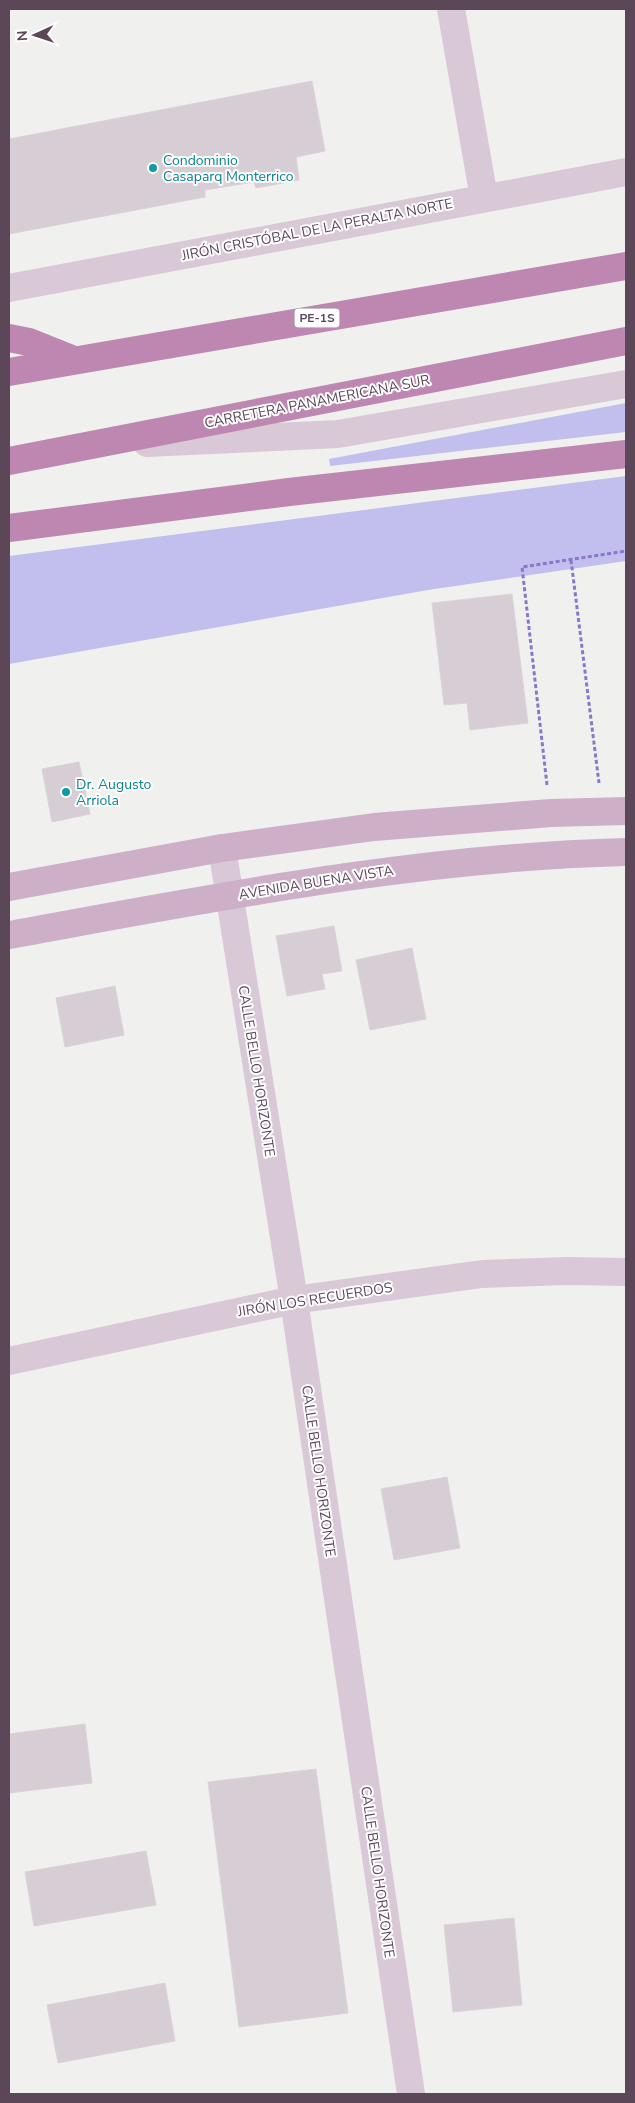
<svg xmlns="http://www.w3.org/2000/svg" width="635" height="2103" viewBox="0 0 635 2103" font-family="'Nunito Sans',sans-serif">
  <rect width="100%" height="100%" fill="#f0f1ef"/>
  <path fill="#c2beee" d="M626 403V432L330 466 329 459Z
    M626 476V561L428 590 9 664V556Z"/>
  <path fill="#d6ced4" stroke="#dad3d7" d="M312 81 325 151 296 157 299 180 256 188 254 182 205 190V197L9 234V139Z
    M512 594 528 723 470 730 467 703 444 705 432 603Z
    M79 762 90 814 52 822 42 769Z
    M334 926 342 971 322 974 325 989 287 996 276 936Z
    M412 948 426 1019 370 1030 356 960Z
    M115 986 124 1035 65 1047 56 998Z
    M447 1477 460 1548 394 1560 381 1489Z
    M85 1724 92 1783 9 1793V1734Z
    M316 1769 348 2013 239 2027 208 1782Z
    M146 1851 156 1905 34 1926 25 1872Z
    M514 1918 522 2005 453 2012 444 1925Z
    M165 1983 175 2041 58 2063 47 2005Z"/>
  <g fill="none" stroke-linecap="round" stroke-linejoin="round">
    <path stroke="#87c" stroke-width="3" stroke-dasharray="4 2.5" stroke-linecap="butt" d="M571 560 599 783
      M547 785 522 567 626 551"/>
    <path stroke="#d9c9d6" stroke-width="28" d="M451 9 484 198
      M9 288 626 172
      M147 443 338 434 626 384
      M222 848 294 1300 411 2094
      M9 1361 294 1300 482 1274 568 1271 626 1272"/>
    <path stroke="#cdafc7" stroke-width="28" d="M9 887 222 848 374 827 551 813 626 811
      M9 935C213 898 418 857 626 852"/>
    <path stroke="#bd87b1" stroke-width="28" d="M9 338 29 342 74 360
      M9 372 626 266
      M9 461 626 341
      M9 528 289 492 626 454"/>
  </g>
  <g fill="#0f9aa8" stroke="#fff" stroke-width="2">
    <circle cx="153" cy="168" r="5"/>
    <circle cx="66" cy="792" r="5"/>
  </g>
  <g text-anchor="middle" stroke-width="4" stroke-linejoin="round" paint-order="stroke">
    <rect fill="#fff" stroke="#8d7e8a" stroke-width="1" x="294.5" y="308.5" width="45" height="19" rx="4"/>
    <g font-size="12" font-weight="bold" fill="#5c4758">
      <text x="317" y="322">PE-1S</text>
    </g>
    <g font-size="14" fill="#0d838f" stroke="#fff" text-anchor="start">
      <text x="163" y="165">Condominio<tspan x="163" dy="16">Casaparq Monterrico</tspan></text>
      <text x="76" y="789">Dr. Augusto<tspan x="76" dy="16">Arriola</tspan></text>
    </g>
    <g font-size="14" fill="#5c4758" stroke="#fff">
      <text transform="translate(317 229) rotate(-11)" y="5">JIRÓN CRISTÓBAL DE LA PERALTA NORTE</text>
      <text transform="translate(317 401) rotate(-11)" y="5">CARRETERA PANAMERICANA SUR</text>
      <text transform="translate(316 882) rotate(-9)" y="5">AVENIDA BUENA VISTA</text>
      <text transform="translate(257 1071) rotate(81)" y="5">CALLE BELLO HORIZONTE</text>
      <text transform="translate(315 1299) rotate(-9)" y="5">JIRÓN LOS RECUERDOS</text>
      <text transform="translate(319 1471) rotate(82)" y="5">CALLE BELLO HORIZONTE</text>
      <text transform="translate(378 1872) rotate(82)" y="5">CALLE BELLO HORIZONTE</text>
    </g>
  </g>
  <rect width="635" height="2103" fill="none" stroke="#5c4758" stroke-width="20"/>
  <g transform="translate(35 35) rotate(267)" stroke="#ffffff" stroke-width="4" paint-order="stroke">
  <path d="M0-4L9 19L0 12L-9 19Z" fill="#5c4758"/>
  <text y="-8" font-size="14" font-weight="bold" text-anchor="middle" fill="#5c4758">N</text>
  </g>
</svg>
